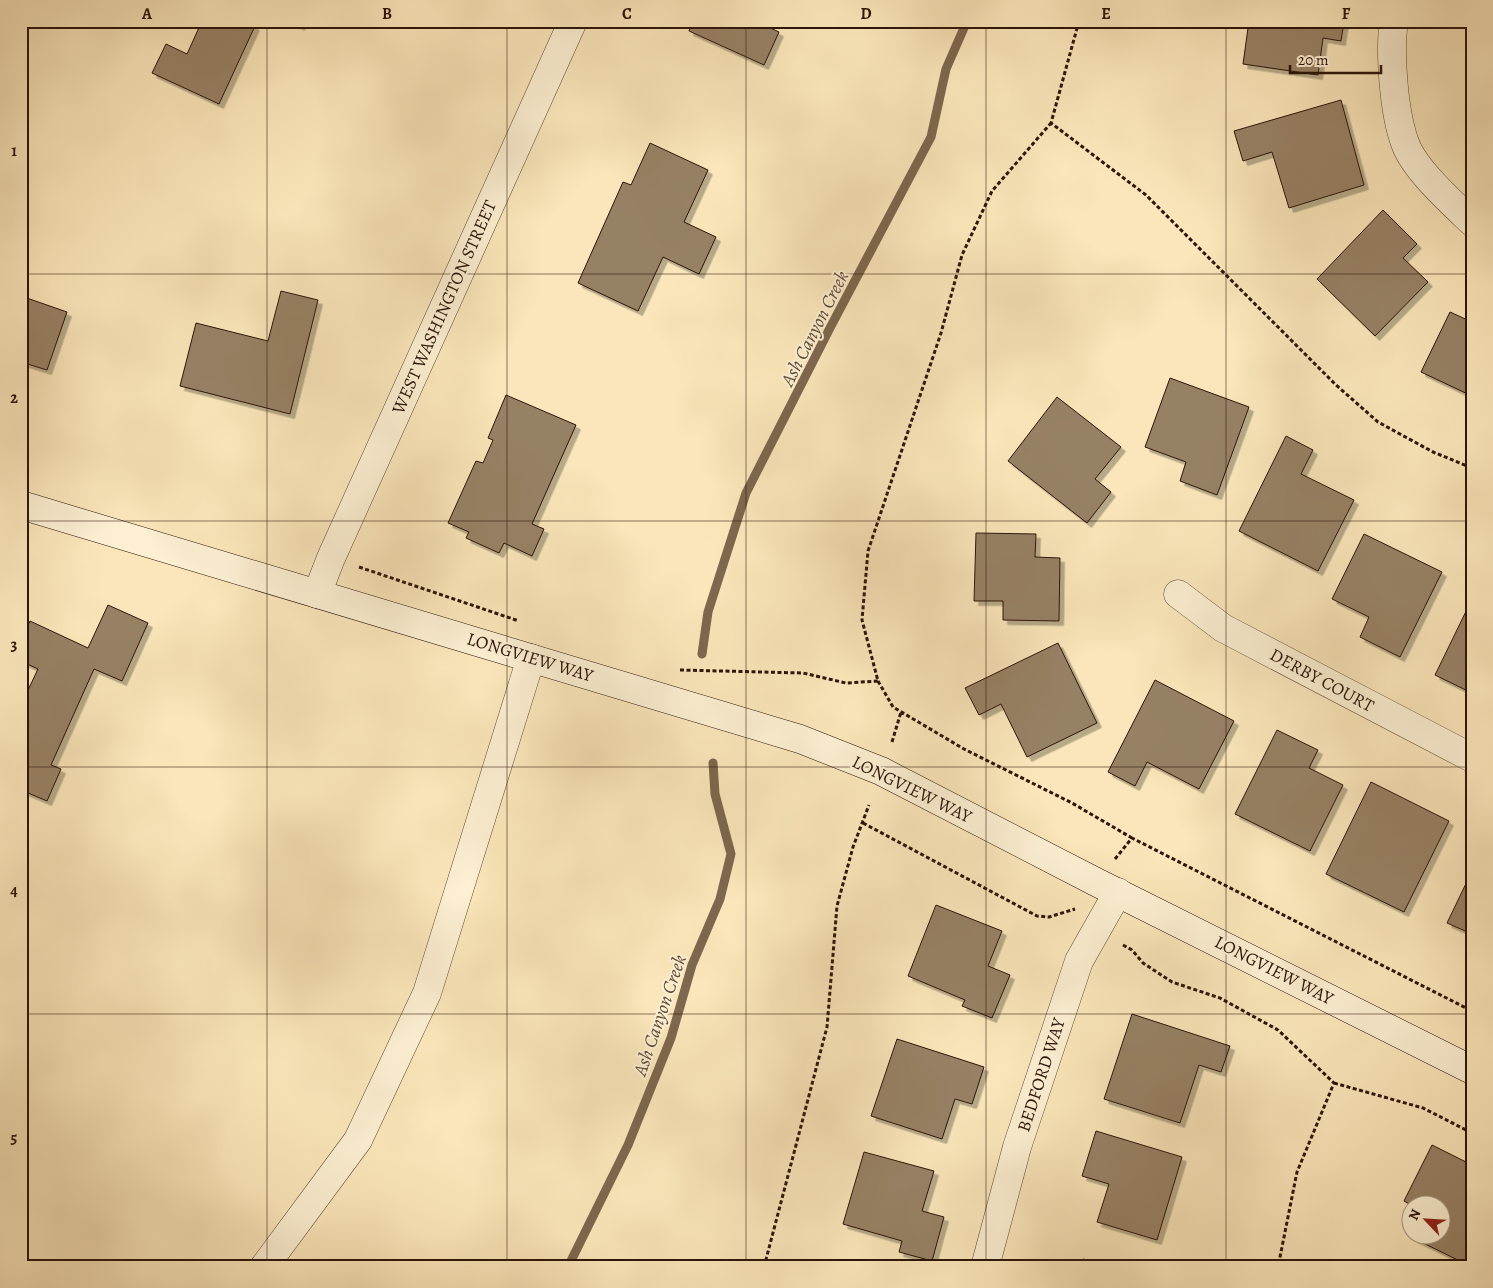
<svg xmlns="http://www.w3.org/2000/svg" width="1493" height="1288" viewBox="0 0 1493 1288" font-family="Alegreya,serif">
  <defs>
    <filter id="shadow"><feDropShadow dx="4.5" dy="4.5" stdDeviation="0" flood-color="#0004"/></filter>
  </defs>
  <rect width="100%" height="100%" fill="#fae6ba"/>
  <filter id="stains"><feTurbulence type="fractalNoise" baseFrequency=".004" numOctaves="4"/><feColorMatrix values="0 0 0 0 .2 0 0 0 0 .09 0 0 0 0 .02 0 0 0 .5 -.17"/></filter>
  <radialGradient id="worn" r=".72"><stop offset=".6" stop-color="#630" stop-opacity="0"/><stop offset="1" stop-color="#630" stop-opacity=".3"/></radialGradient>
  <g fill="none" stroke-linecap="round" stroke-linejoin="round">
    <path stroke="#7d674e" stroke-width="9" d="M702 654 708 612 746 493 831 326 931 137 946 69 967 21
      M568 1267 628 1145 671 1038 692 965 720 899 731 854 715 794 713 763"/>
  </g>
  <path fill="#978165" stroke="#2b1408" filter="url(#shadow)" d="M202 21H245L255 26 219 104 152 73 166 44 187 54Z
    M290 21H302L300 26Z
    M693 21H755L779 32 764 65 689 31Z
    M1249 21H1344L1341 41 1323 38 1318 75 1243 64Z
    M1341 100 1364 185 1289 208 1272 152 1243 161 1234 131Z
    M650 143 708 170 684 222 716 237 699 274 663 257 638 311 578 283 623 182 631 185Z
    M1383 210 1417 244 1403 258 1428 282 1375 336 1317 279Z
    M281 291 318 300 290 414 180 386 196 323 268 341Z
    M21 296 67 312 47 370 21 362Z
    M1450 312 1472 322V396L1421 372Z
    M1170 378 1249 407 1217 495 1180 481 1186 462 1145 447Z
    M506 395 576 425 532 524 544 529 532 556 504 543 499 553 466 538 469 532 448 523 476 461 483 463 493 440 488 438Z
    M1057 397 1121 447 1095 479 1111 492 1087 523 1008 461Z
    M1286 436 1313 450 1301 474 1354 500 1318 571 1239 531Z
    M976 533 1036 534 1035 557 1060 558 1059 621 1003 620V601H974Z
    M1364 534 1442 572 1400 657 1360 637 1369 617 1332 599Z
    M1472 599V693L1435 675Z
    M108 605 148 623 122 681 94 669 51 765 61 769 47 801 21 790V705L38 669 21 661V640L30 621 88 648Z
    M1058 643 1097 723 1027 757 1001 704 979 715 965 688Z
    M1155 680 1234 721 1199 789 1147 762 1135 786 1108 772Z
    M1277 730 1318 750 1309 768 1343 785 1310 851 1235 814Z
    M1371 782 1449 821 1404 912 1326 874Z
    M1472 871V934L1447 923Z
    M936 905 1002 931 988 966 1010 975 992 1018 962 1006 965 1000 908 976Z
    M1132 1014 1230 1046 1221 1072 1199 1065 1180 1123 1104 1099Z
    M897 1039 984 1067 972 1104 955 1099 942 1139 871 1116Z
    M1096 1131 1182 1157 1157 1240 1097 1222 1109 1184 1082 1176Z
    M1432 1145 1472 1165V1267L1413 1238 1414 1236H1440V1206H1413L1404 1201Z
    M864 1152 934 1171 922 1211 944 1217 932 1261 899 1252 902 1241 843 1224Z
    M1083 1259 1113 1267H1081Z"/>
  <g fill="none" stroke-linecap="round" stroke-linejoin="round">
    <g stroke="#5f4834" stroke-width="29">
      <path id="street" d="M1394 21C1389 53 1394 113 1405 143 1414 169 1452 203 1472 222
        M317 594 331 558 573 21
        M1178 594 1223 628 1472 758
        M264 1267 358 1140 427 993 531 658
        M985 1267 1017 1147 1079 961 1118 892"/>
    </g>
    <g stroke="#2b1408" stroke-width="29">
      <path id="secondary" d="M21 505 800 739 881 771 1096 882 1472 1070"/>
    </g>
    <path stroke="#2b1408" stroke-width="3" stroke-dasharray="4 2.5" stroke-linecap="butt" d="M1079 21 1051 123 1146 195 1336 385 1378 422 1433 452 1472 468
      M359 567 519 621
      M680 670 803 673 846 683 878 681 862 620 868 551 941 333 962 255 992 191 1051 123
      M878 681 893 707 964 749 1072 803 1132 838
      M892 742 901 712
      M863 823 1037 916 1049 917 1075 909
      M1115 859 1132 838 1472 1011
      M1123 945 1132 950 1143 963 1172 982 1220 998 1278 1030 1334 1083 1297 1172 1278 1267
      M1334 1083 1423 1108 1472 1133
      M764 1267 827 1027 837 906 853 847 869 805"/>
    <use href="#street" stroke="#fcefd2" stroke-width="28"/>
    <use href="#secondary" stroke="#fcefd2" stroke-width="28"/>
  </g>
  <path fill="none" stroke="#2b1408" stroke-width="1" stroke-opacity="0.55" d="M267 21V1267M507 21V1267M746 21V1267M986 21V1267M1226 21V1267M21 274H1472M21 521H1472M21 767H1472M21 1014H1472"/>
  <g text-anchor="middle" stroke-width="4" stroke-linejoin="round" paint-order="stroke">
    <g font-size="18" fill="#2b1408" stroke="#fcefd2">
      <text transform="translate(444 307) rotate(-66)" y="6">WEST WASHINGTON STREET</text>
      <text transform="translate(530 657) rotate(17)" y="6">LONGVIEW WAY</text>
      <text transform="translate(1322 680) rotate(28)" y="6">DERBY COURT</text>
      <text transform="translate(912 789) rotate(26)" y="6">LONGVIEW WAY</text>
      <text transform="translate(1274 970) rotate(27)" y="6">LONGVIEW WAY</text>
      <text transform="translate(1041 1075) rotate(-72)" y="6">BEDFORD WAY</text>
    </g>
    <g font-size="19" font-style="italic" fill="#624c37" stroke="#fcefd2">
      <text transform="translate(814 328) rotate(-63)" y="7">Ash Canyon Creek</text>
      <text transform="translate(659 1015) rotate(-71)" y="7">Ash Canyon Creek</text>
    </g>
  </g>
  <rect width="1493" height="1288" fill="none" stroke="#fae6ba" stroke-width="55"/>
  <g transform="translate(1426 1220) rotate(295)"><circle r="24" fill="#fcefd2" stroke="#a89781"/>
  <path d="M0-4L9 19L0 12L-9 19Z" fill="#8f2418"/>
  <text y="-8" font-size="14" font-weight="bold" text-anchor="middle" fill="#2b1408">N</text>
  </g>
  <path d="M1290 65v8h91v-8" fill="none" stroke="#2b1408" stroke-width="2.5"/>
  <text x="1298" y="65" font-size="15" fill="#2b1408" stroke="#fcefd2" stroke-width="4" paint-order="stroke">20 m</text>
  <rect x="28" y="28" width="1438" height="1232" fill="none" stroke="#2b1408" stroke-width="2"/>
  <g font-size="16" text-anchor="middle" font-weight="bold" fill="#2b1408">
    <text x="147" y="19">A</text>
    <text x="387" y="19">B</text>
    <text x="627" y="19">C</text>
    <text x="866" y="19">D</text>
    <text x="1106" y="19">E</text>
    <text x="1346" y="19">F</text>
    <text x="14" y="156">1</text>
    <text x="14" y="403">2</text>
    <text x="14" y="650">3</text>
    <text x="14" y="896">4</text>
    <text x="14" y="1143">5</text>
  </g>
  <rect width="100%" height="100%" filter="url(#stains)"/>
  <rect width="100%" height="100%" fill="url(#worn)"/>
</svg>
